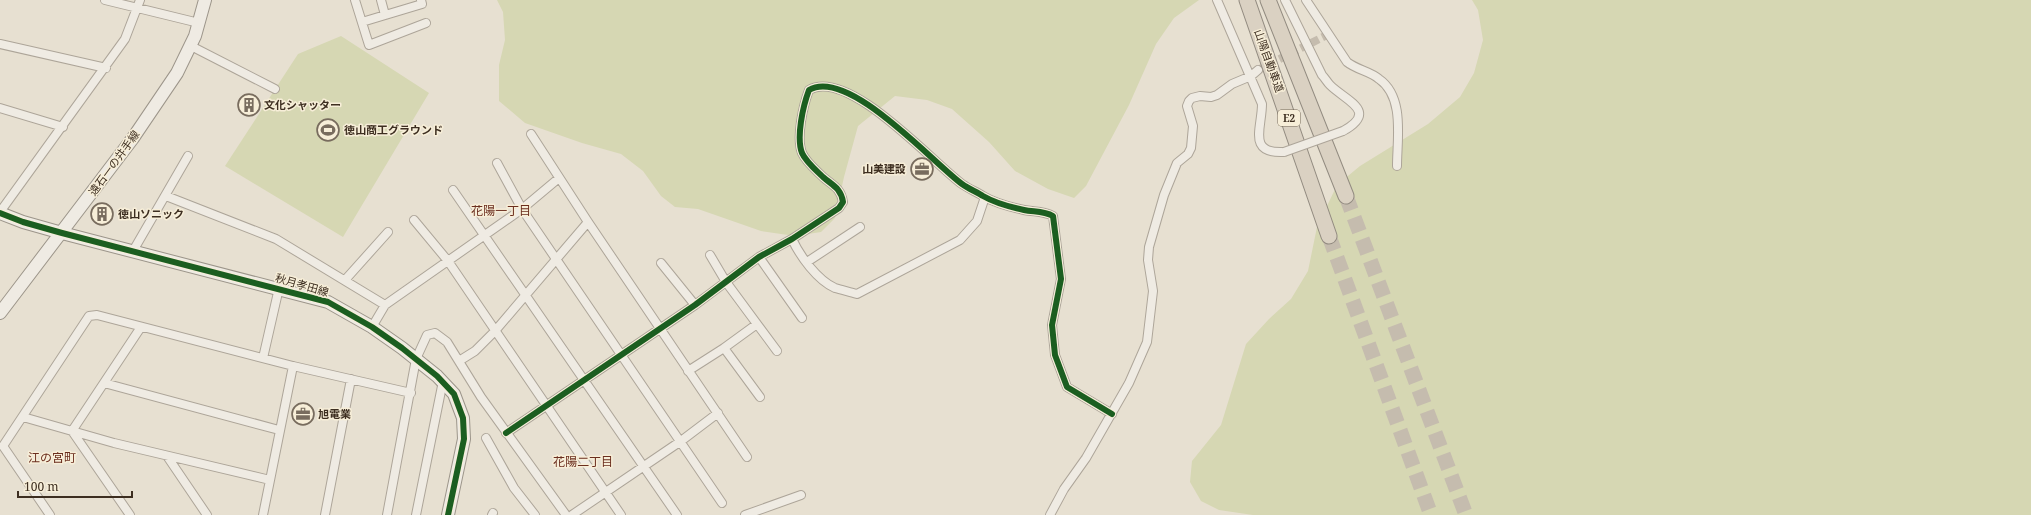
<svg xmlns="http://www.w3.org/2000/svg" width="2031" height="515" viewBox="0 0 2031 515" font-family="'Noto Serif','Noto Sans JP',serif">
  <rect width="100%" height="100%" fill="#e7e0d1"/>
  <path fill="#d6d7b3" d="M497 0H1199L1174 18 1156 44 1129 105 1086 186 1074 198 1048 189 1015 171 989 142 952 109 927 100 895 96 858 126 844 177 835 218 821 232 795 236 761 231 698 209 675 207 661 196 643 171 621 154 582 143 525 123 499 101V65L505 40 503 12Z
    M1472 0H2031V515H1253L1219 510 1201 501 1190 482 1192 461 1221 425 1246 344 1269 319 1291 299 1308 271 1317 227 1337 185 1360 166 1428 124 1460 97 1474 73 1483 40 1478 10Z
    M341 36 429 93 343 237 225 166 298 54Z"/>
  <g fill="none" stroke-linecap="round" stroke-linejoin="round">
    <path stroke="#c5bcae" stroke-width="8" stroke-dasharray="8 4" stroke-linecap="butt" d="M1258 70 1325 36"/>
    <path stroke="#c5bcae" stroke-width="15" stroke-dasharray="15 8" stroke-linecap="butt" d="M1346 196 1466 515
      M1329 236 1431 515"/>
    <g stroke="#ada599" stroke-width="10">
      <path id="street" d="M105 0 199 23
        M355 0 369 45 426 23
        M381 0 385 15
        M1217 0 1262 104C1262 128 1247 154 1284 152
        M1285 0 1322 75C1325 78 1327 82 1330 85 1346 101 1379 111 1343 131
        M1306 0 1347 62C1357 70 1370 71 1379 79 1405 97 1397 139 1397 166
        M362 22 422 4 421 0
        M0 44 106 68
        M191 46 275 89
        M0 108 63 127
        M531 134 588 222 747 457
        M497 163 522 209 722 503
        M453 190 677 515
        M166 196 276 239 385 305
        M0 212 125 39 140 0
        M414 220 448 261 621 515
        M792 239C800 256 817 280 835 288 842 290 850 292 857 294L960 240 977 221 985 197
        M133 251 188 156
        M710 255 726 282 777 351
        M759 257 802 318
        M807 262 860 227
        M661 263 695 305
        M345 280 388 232
        M372 327 385 305 522 209 559 178
        M724 348 760 397
        M263 358 279 288
        M459 361 475 351 495 331 588 222
        M688 371 724 348 757 324
        M104 383 279 430
        M23 417 114 443 270 480
        M72 431 141 327
        M72 431 130 515
        M506 433 695 305 759 257 792 239 839 208 843 202C841 188 832 185 823 177 816 170 806 162 802 153 796 137 803 106 809 90 848 67 932 162 962 184 969 189 977 192 983 196 995 203 1010 207 1024 210 1034 212 1044 211 1053 216L1061 279 1052 325 1055 355 1067 387 1112 414
        M486 438 514 488 535 515
        M167 456 207 515
        M50 515 3 446 89 316 97 315 293 366 411 393
        M263 515 293 366
        M325 515 351 379
        M387 515 416 359 427 335 435 333 447 342 481 397 566 515
        M416 515 443 381
        M492 515 493 513
        M572 515 681 441 718 413
        M745 515 801 495
        M1050 515 1064 489 1086 458 1129 383 1147 342 1153 291 1148 260 1149 247 1164 195 1177 163 1188 154 1191 148 1193 126 1187 106 1189 101 1192 98 1200 96 1211 97 1217 95 1232 84 1251 76 1258 70"/>
    </g>
    <g stroke="#9c958a" stroke-width="14">
      <path id="secondary" d="M0 213 23 222 62 233 328 302 372 327 402 348 437 376 454 394 463 418 464 439 448 515
        M0 313 133 138 177 73 195 36 205 0"/>
    </g>
    <g stroke="#928b80" stroke-width="17">
      <path id="highway" d="M1247 0 1329 236
        M1268 0 1346 196"/>
    </g>
    <use href="#street" stroke="#efebe3" stroke-width="8"/>
    <use href="#secondary" stroke="#efebe3" stroke-width="12"/>
    <use href="#highway" stroke="#dad1c2" stroke-width="15"/>
    <g stroke="#ada599" stroke-width="10" stroke-linecap="butt">
      <path id="street-bridge" d="M1284 152 1343 131"/>
    </g>
    <use href="#street-bridge" stroke="#efebe3" stroke-width="8"/>
    <g stroke="#f7eed8" stroke-width="8">
      <path id="cycleway" d="M0 213 23 222 62 233 328 302 372 327 402 348 437 376 454 394 463 418 464 439 448 515
        M506 433 695 305 759 257 792 239 839 208 843 202C841 188 832 185 823 177 816 170 806 162 802 153 796 137 803 106 809 90 848 67 932 162 962 184 969 189 977 192 983 196 995 203 1010 207 1024 210 1034 212 1044 211 1053 216L1061 279 1052 325 1055 355 1067 387 1112 414"/>
    </g>
    <use href="#cycleway" stroke="#1b5e20" stroke-width="6"/>
  </g>
  <defs>
    <g id="building-ring" transform="scale(1.15)"><circle r="9.5" fill="#f7eed8" stroke="#786c5e" stroke-width="1.5"/><path d="M-4-6H4V6H1V3H-1V6H-4ZM-2.5-4.3h1.7v1.8h-1.7ZM.8-4.3h1.7v1.8H.8ZM-2.5-1h1.7V.8h-1.7ZM.8-1h1.7V.8H.8Z" fill="#786c5e"/></g>
    <g id="stadium-ring" transform="scale(1.15)"><circle r="9.5" fill="#f7eed8" stroke="#786c5e" stroke-width="1.5"/><path d="M0-5a6.5 5 0 1 0 0 10a6.5 5 0 1 0 0-10ZM-3.5-1.8h7v3.6h-7Z" fill="#786c5e"/></g>
    <g id="office-ring" transform="scale(1.15)"><circle r="9.5" fill="#f7eed8" stroke="#786c5e" stroke-width="1.5"/><path d="M-6-3h4V-5.5h4V-3h4V5H-6ZM-1-4.5V-3h2v-1.5ZM-6 0V1H6V0Z" fill="#786c5e"/></g>
  </defs>
  <g fill-rule="evenodd">
    <use href="#building-ring" x="249" y="105"/>
    <use href="#stadium-ring" x="328" y="130"/>
    <use href="#office-ring" x="922" y="169"/>
    <use href="#building-ring" x="102" y="214"/>
    <use href="#office-ring" x="303" y="414"/>
  </g>
  <g text-anchor="middle" stroke-width="3" stroke-linejoin="round" paint-order="stroke">
    <rect fill="#f7eed8" stroke="#756857" stroke-width="1" x="1278" y="110" width="22" height="16" rx="3"/>
    <g font-size="10" font-weight="bold" fill="#3d2e20">
      <text x="1289" y="122">E2</text>
    </g>
    <g font-size="11" fill="#3d2e20" stroke="#f7eed8">
      <text transform="translate(1269 61) rotate(70)" y="4">山陽自動車道</text>
      <text transform="translate(114 163) rotate(-54)" y="4">遠石一の井手線</text>
      <text transform="translate(302 285) rotate(16)" y="4">秋月孝田線</text>
    </g>
    <g font-size="11" font-weight="bold" fill="#3d2e20" stroke="#f7eed8" text-anchor="start">
      <text x="264" y="109">文化シャッター</text>
      <text x="344" y="134">徳山商工グラウンド</text>
      <text x="906" y="173" text-anchor="end">山美建設</text>
      <text x="118" y="218">徳山ソニック</text>
      <text x="318" y="418">旭電業</text>
    </g>
    <g font-size="12" fill="#6b2e1e" stroke="#f7eed8">
      <text x="501" y="215">花陽一丁目</text>
      <text x="52" y="462">江の宮町</text>
      <text x="583" y="466">花陽二丁目</text>
    </g>
  </g>
  <path d="M18 491v6h114v-6" fill="none" stroke="#3d2e20" stroke-width="2"/>
  <text x="24" y="491" font-size="12" fill="#3d2e20" stroke="#f7eed8" stroke-width="3" paint-order="stroke">100 m</text>
</svg>
